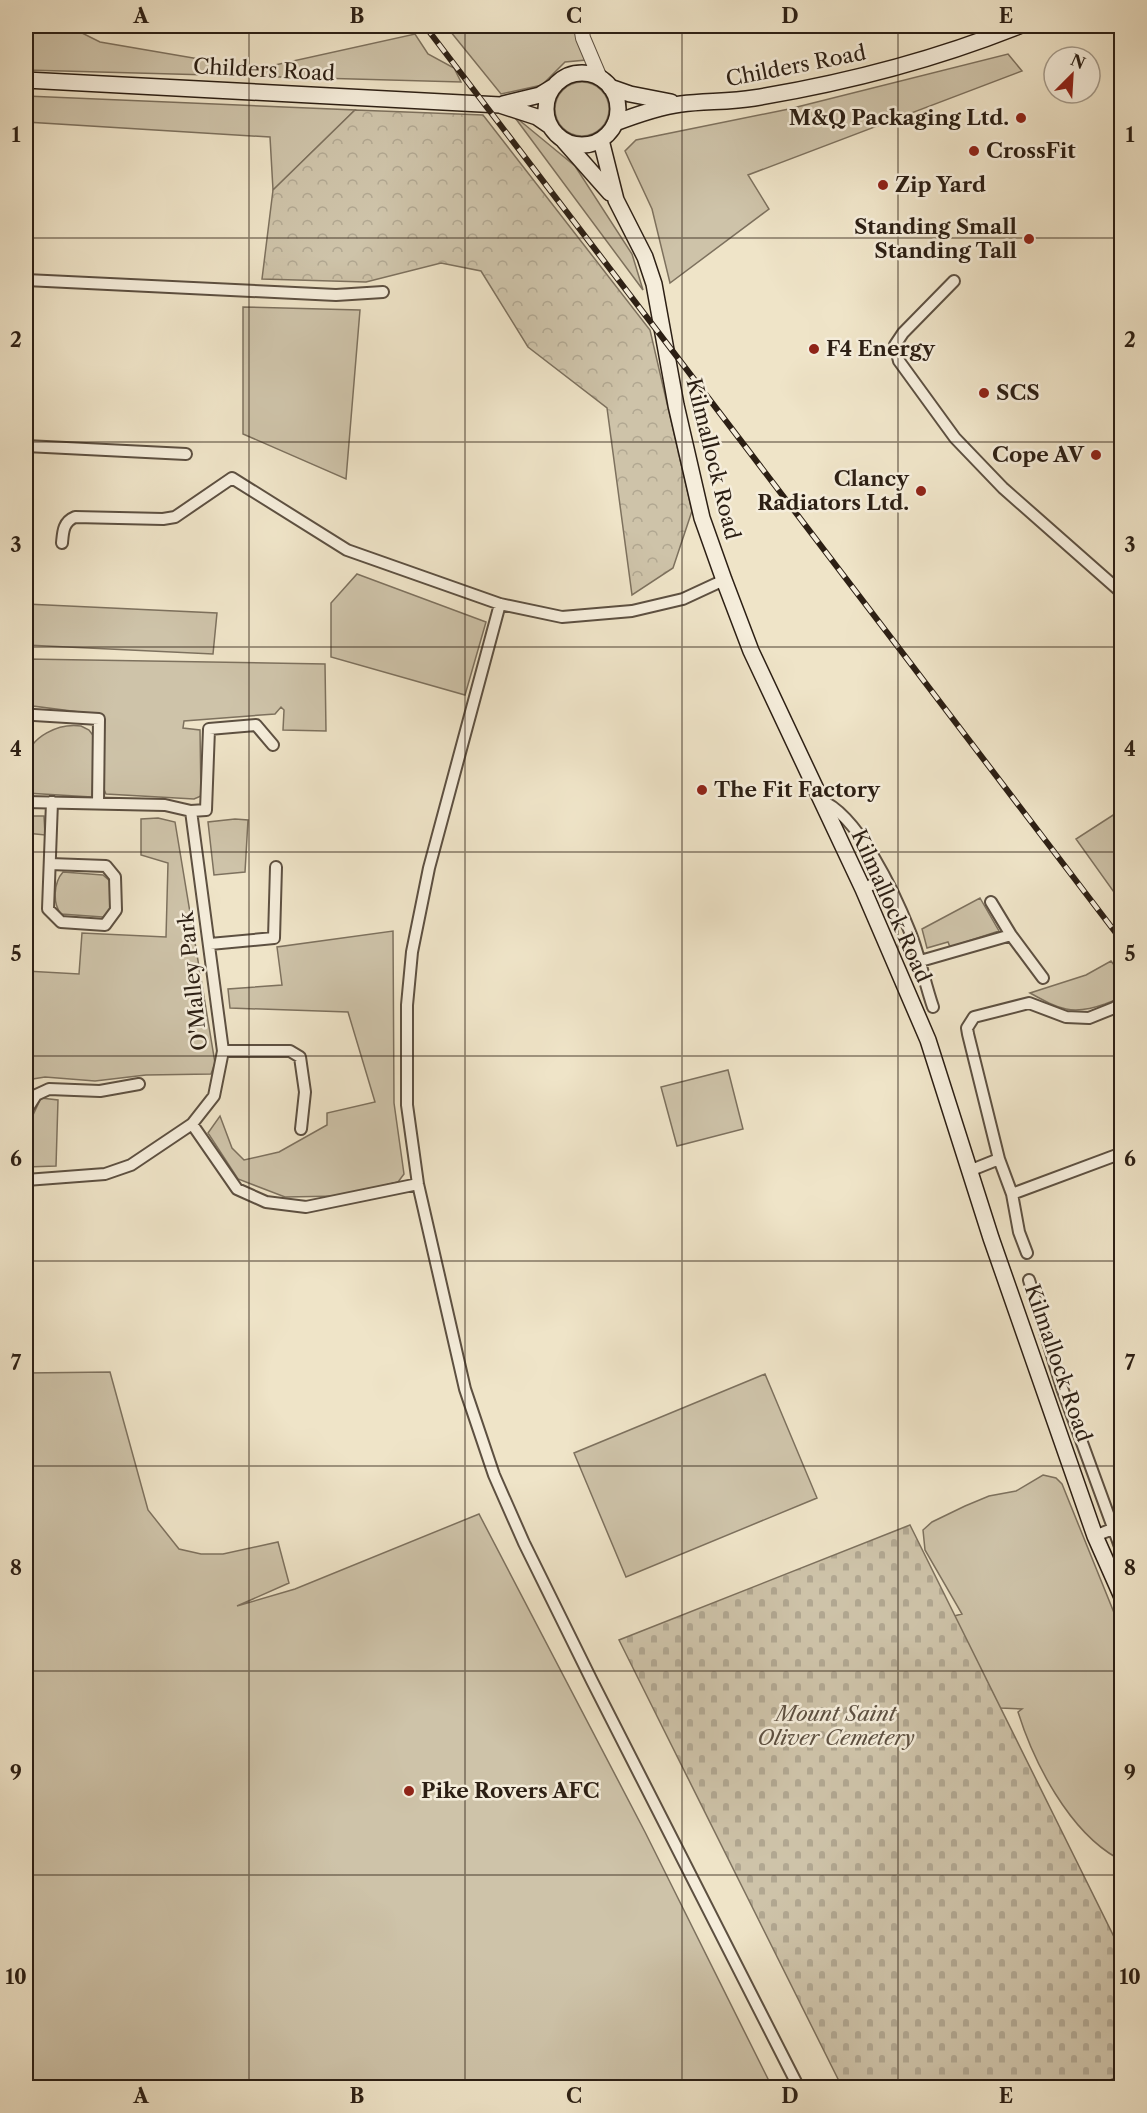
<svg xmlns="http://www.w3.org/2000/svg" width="1147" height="2113" viewBox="0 0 1147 2113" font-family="'Libre Caslon Text',serif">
  <defs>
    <pattern id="forest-crowns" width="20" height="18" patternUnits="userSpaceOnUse" patternTransform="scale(1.5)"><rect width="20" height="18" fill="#cec3a9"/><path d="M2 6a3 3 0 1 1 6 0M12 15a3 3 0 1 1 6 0" fill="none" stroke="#b1a791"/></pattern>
    <pattern id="cemetery-stones" width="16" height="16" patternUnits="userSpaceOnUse" patternTransform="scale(1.5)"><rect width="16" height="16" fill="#cec3a9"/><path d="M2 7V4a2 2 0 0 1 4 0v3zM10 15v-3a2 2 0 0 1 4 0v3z" fill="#b1a791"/></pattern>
  </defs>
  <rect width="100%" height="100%" fill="#efe4c8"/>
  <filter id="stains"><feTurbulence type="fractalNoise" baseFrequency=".00333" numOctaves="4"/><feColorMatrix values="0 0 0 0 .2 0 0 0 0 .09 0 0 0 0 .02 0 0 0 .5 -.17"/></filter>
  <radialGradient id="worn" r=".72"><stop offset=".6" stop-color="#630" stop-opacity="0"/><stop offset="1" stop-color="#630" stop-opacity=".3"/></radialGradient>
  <path fill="#cec3a9" stroke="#7d715e" stroke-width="1.5" d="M26 26H68L100 42 257 69 415 34 428 54 454 68 461 82 26 70Z
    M446 26H574L586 60 565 62 542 85 501 94Z
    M1008 54 1022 71 748 175 769 209 670 283 652 209 625 151 636 140 789 109Z
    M555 109a27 27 0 1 1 54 0a27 27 0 1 1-54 0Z
    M26 96 355 110 273 190 270 137 26 122Z
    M513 115 575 166 632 254 643 290Z
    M243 307 360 310 346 479 243 434Z
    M357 574 486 622 465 695 331 657V603Z
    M26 604 217 613 213 654 26 645Z
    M26 659 325 664 326 731 283 730 284 710 281 707 275 714 184 721 183 728 200 730 201 796 194 799 106 794 102 785V715L33 706 28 674 26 673Z
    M81 726 89 730 95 738 92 797 26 793C26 782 23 770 26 760 30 736 59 723 81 726Z
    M1121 810V902L1076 839Z
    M26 816H44L45 835 26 833Z
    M158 818 175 822 215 1063 211 1074 146 1075 95 1081 45 1077 26 1080V971L79 974 82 933 166 937 168 863 141 855V819Z
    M235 819 248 820 245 872 214 875 208 822Z
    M63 872 103 875 111 882V910L103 917 61 914C52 903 54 882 63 872Z
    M980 898 999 931 950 947 948 942 927 948 922 929Z
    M393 931 394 1103 404 1174 398 1182 339 1196 285 1197 238 1179 208 1133 220 1116 232 1148 244 1160 279 1152 327 1125V1113L375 1102 348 1012 230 1008 228 989 282 985 277 947Z
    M1111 961 1121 974V986L1118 988 1120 994C1117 1001 1112 1001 1105 1004 1072 1016 1059 1009 1030 993L1086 975Z
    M728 1070 743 1129 677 1146 661 1087Z
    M41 1098 58 1100 56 1166 26 1167V1118L32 1117Z
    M110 1372 148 1510 179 1549 201 1554H223L278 1542 289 1583 237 1606 295 1589 479 1514 645 1832 772 2087H26V1373Z
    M765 1374 817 1498 626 1577 574 1453Z
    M1043 1475 1056 1478 1062 1484 1121 1630 1122 1855 1117 1858C1069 1831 1034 1763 1018 1712L1022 1709 1000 1708 950 1617 962 1614 925 1550 923 1530 932 1522 965 1506 989 1496 1016 1491Z
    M1121 2075V2087H1095Z"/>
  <path fill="url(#forest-crowns)" stroke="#7d715e" stroke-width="1.5" d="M355 110 483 115 650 330 692 511 673 568 632 595 607 408 528 347 481 271 441 263 366 282 262 279 273 190Z"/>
  <path fill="url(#cemetery-stones)" stroke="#7d715e" stroke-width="1.5" d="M910 1525 1121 1951V2075L1095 2087H842L619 1640Z"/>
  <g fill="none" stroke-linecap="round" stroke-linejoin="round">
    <g stroke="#5d5041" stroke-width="14">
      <path id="minor" d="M26 280 336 295 383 292
        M954 281 903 333 895 345 899 361 955 438 1003 488 1122 593
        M26 446 186 454
        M62 543C63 532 63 522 75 517L163 519 175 517 232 478 347 550 500 604 562 617 632 611 683 599 724 580
        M500 604 429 868 412 952 407 1005V1105L418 1184 465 1389 494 1475 524 1543 592 1681 799 2088
        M34 715 99 719 98 803
        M820 800C858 814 895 894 910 932 919 954 925 984 933 1007
        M26 802 165 805 191 811 223 1051 214 1096 192 1124 131 1165 105 1174 26 1180
        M191 811 206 810 209 729 256 725 273 745
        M50 864 106 866 115 877 116 910 105 925 61 922 48 909 52 802
        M863 889 885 878
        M991 902 1011 935 1043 978
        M210 944 274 938 276 867
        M917 962 1011 935
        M223 1051H290L300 1057 305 1092 301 1129
        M26 1111 36 1095 49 1089 100 1091 139 1084
        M192 1124 237 1189 266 1202 306 1207 418 1184
        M999 1159 1012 1194 1019 1232 1027 1253
        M969 1171 999 1159 968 1034 967 1028 974 1017 1029 1003 1066 1017 1089 1018 1114 1008 1122 1002
        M1012 1194 1122 1153
        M1029 1280 1062 1388 1122 1552
        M1095 1536 1122 1525"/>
    </g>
    <g stroke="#5d5041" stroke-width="16">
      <path id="tertiary" d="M581 26 583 38 600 78"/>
    </g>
    <g stroke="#2c1f14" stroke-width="18">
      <path id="secondary" d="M546 109a36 36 0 1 1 72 0a36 36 0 1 1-72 0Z
        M26 80 500 105 537 117 550 126
        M610 87 630 94 671 102
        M503 104 540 95 553 87
        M615 123C636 115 658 107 681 104 705 101 730 102 754 98 845 83 934 60 1019 26
        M601 140 616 200 645 257 654 284 676 405 702 518 724 580 751 651 863 889 928 1040 991 1238 1095 1536 1122 1597
        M564 141 610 193"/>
    </g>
    <use href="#minor" stroke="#f5eddb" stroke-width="10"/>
    <use href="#tertiary" stroke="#f5eddb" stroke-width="14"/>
    <use href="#secondary" stroke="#f5eddb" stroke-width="15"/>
    <g stroke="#2c1f14" stroke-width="6">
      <path id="rail" d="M425 26 1122 941"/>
    </g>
    <use href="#rail" stroke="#f5eddb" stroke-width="4" stroke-dasharray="11" stroke-linecap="butt"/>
  </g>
  <path fill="none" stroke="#2c1f14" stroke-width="1.5" stroke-opacity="0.55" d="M249 26V2088M465 26V2088M682 26V2088M898 26V2088M26 238H1122M26 442H1122M26 647H1122M26 852H1122M26 1056H1122M26 1261H1122M26 1466H1122M26 1671H1122M26 1875H1122"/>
  <g fill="#8f2418" stroke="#f5eddb" stroke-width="2">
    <circle cx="1021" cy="118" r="6"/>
    <circle cx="974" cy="151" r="6"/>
    <circle cx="883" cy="185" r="6"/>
    <circle cx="1029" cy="239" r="6"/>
    <circle cx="814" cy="349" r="6"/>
    <circle cx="984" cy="393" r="6"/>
    <circle cx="1096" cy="455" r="6"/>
    <circle cx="921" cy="491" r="6"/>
    <circle cx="702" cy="790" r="6"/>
    <circle cx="409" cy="1791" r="6"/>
  </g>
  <g text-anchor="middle" stroke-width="5" stroke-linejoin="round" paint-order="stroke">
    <g font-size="21" fill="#2c1f14" stroke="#f5eddb">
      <text transform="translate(796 66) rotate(-11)" y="7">Childers Road</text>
      <text transform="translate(264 70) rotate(3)" y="7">Childers Road</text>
      <text transform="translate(713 459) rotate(76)" y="7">Kilmallock Road</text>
      <text transform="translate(891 906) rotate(66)" y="7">Kilmallock Road</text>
      <text transform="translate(193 981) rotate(-96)" y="7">O'Malley Park</text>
      <text transform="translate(1058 1363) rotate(71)" y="7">Kilmallock Road</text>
    </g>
    <g font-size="21" font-weight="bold" fill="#2c1f14" stroke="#f5eddb" text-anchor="start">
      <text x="1009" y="125" text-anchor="end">M&amp;Q Packaging Ltd.</text>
      <text x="986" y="158">CrossFit</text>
      <text x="895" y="192">Zip Yard</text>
      <text x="1017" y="234" text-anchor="end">Standing Small<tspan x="1017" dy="24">Standing Tall</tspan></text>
      <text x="826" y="356">F4 Energy</text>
      <text x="996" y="400">SCS</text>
      <text x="1084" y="462" text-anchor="end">Cope AV</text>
      <text x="909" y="486" text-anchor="end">Clancy<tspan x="909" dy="24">Radiators Ltd.</tspan></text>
      <text x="714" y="797">The Fit Factory</text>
      <text x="421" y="1798">Pike Rovers AFC</text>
    </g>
    <g font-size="21" font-style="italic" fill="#5d5041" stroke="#f5eddb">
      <text x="836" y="1721">Mount Saint<tspan x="836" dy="24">Oliver Cemetery</tspan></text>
    </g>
  </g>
  <rect width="1147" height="2113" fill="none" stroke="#efe4c8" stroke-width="66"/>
  <g transform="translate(1072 75) rotate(24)"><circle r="28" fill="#f5eddb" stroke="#a59b8b" stroke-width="1.5"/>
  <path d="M0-4.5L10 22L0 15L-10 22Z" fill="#8f2418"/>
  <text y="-9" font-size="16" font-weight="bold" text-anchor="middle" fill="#2c1f14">N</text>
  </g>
  <rect x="33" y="33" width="1081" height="2047" fill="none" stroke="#2c1f14" stroke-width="2"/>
  <g font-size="20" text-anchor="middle" font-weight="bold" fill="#2c1f14">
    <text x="141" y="23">A</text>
    <text x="357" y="23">B</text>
    <text x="574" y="23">C</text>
    <text x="790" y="23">D</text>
    <text x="1006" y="23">E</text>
    <text x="16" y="142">1</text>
    <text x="1130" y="142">1</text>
    <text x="16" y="347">2</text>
    <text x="1130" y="347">2</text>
    <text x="16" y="552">3</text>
    <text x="1130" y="552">3</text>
    <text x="16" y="756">4</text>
    <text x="1130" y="756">4</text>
    <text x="16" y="961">5</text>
    <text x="1130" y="961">5</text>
    <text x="16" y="1166">6</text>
    <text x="1130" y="1166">6</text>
    <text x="16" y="1370">7</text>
    <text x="1130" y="1370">7</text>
    <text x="16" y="1575">8</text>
    <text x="1130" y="1575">8</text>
    <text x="16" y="1780">9</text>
    <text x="1130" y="1780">9</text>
    <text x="16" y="1984">10</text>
    <text x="1130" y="1984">10</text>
    <text x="141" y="2103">A</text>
    <text x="357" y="2103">B</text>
    <text x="574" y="2103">C</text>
    <text x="790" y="2103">D</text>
    <text x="1006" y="2103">E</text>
  </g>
  <rect width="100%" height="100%" filter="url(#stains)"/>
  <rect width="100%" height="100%" fill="url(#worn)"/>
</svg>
